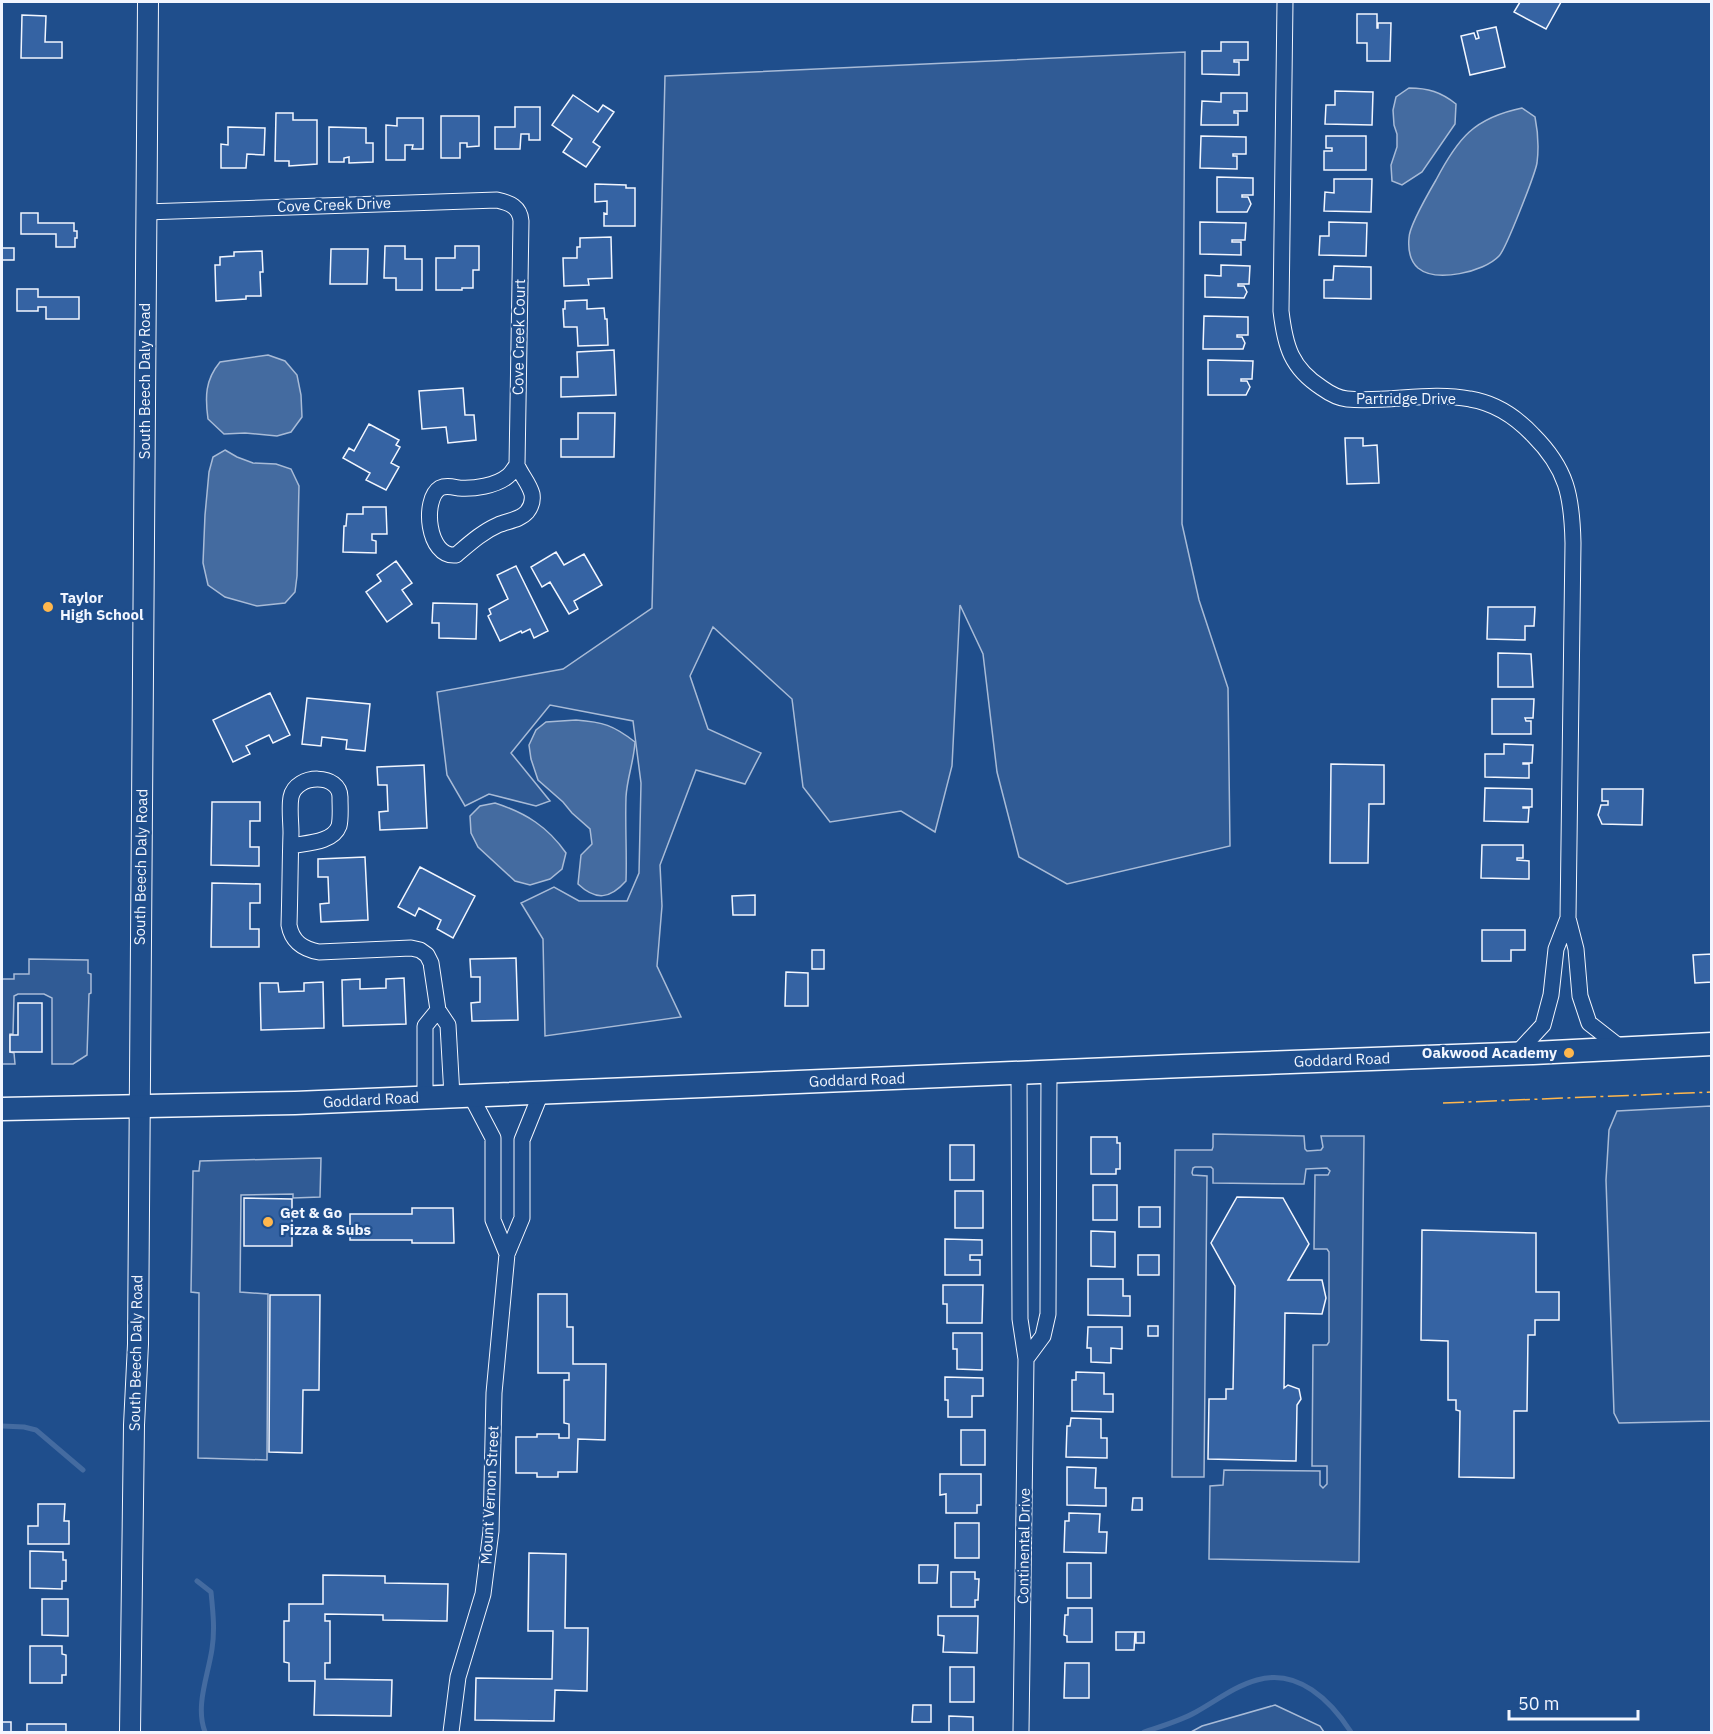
<svg xmlns="http://www.w3.org/2000/svg" width="1713" height="1734" viewBox="0 0 1713 1734" font-family="'IBM Plex Sans',sans-serif">
  <rect width="100%" height="100%" fill="#1f4e8c"/>
  <path fill="#305b95" stroke="#a8bbd7" stroke-width="1.5" d="M1185 52 1182 524 1199 600 1228 688 1230 846 1067 884 1019 857 997 772 983 654 960 605 952 766 935 832 901 811 830 822 803 787 792 699 713 627 690 676 708 729 761 753 745 784 696 770 660 865 662 906 657 966 681 1017 545 1036 543 939 521 903 554 887 579 901H627L639 873 641 783 633 721 550 705 511 753 550 801 536 806 489 794 465 806 447 775 437 692 563 669 652 608 665 76Z
    M29 959 88 960V973L91 974V993L89 994 87 1055 73 1064H52V998L44 994H18L14 996 13 1034H10V1052L14 1053 15 1064H2V979H14V974H29Z
    M1711 1106V1421L1619 1423 1614 1413 1606 1180 1609 1130 1617 1111Z
    M1213 1134 1304 1136 1305 1149 1307 1151 1321 1150 1323 1147 1321 1136H1364L1359 1562 1209 1559 1210 1486 1223 1485 1224 1470 1320 1471V1485L1323 1488 1327 1484V1466H1312L1313 1345H1327L1329 1342V1252L1327 1249H1314L1315 1175H1328L1330 1171 1327 1168 1306 1169 1304 1184 1213 1183V1169L1211 1167H1195L1193 1168 1192 1173 1193 1175 1207 1176 1204 1477H1172L1175 1150H1212L1213 1147Z
    M321 1158 320 1197 293 1198V1194L241 1195 240 1292 268 1294 267 1460 198 1458 199 1293 191 1292 193 1171H199L200 1161Z
    M1275 1705 1320 1726 1324 1732H1191L1202 1726Z"/>
  <path fill="#446ba0" stroke="#a8bbd7" stroke-width="1.5" d="M1409 88C1428 88 1441 92 1456 104L1455 124 1422 172 1402 185 1392 181 1391 165 1397 147V134L1394 125 1393 110 1396 97Z
    M1522 108 1535 117C1538 132 1539 147 1537 163 1535 174 1506 249 1499 256 1484 272 1436 283 1418 268 1409 260 1408 249 1409 238 1409 227 1429 192 1436 180 1458 138 1474 118 1522 108Z
    M268 355 285 361 297 375 301 395 302 417 291 432 277 436 245 433 224 434 208 419C205 397 205 380 220 362Z
    M225 450 237 457 253 463 276 464 291 469 299 486 297 576 295 592 285 603 257 606 225 597 208 585 203 563 205 515 209 472 213 457Z
    M576 720C603 722 613 725 635 742 634 761 627 778 626 797 625 825 627 853 626 881 610 899 596 901 578 884L581 855 592 844 590 829 572 813 563 802 538 780 531 759 529 745 536 730 546 722Z
    M495 803C526 813 548 827 566 853L562 869 550 879 530 885 515 881 478 847 471 833 470 816 480 806Z"/>
  <g fill="none" stroke-linecap="round" stroke-linejoin="round">
    <path stroke="#446ba0" stroke-width="5" d="M2 1426 24 1427 36 1430 83 1470
      M197 1581 211 1592C213 1612 215 1630 212 1649 208 1676 195 1706 205 1732
      M1144 1732C1162 1726 1180 1721 1196 1712 1216 1701 1235 1686 1257 1680 1298 1668 1331 1701 1351 1732"/>
  </g>
  <path fill="#3563a3" stroke="#f2f6ff" stroke-width="1.5" d="M1520 2H1561L1546 29 1514 12Z
    M1357 14H1377V28H1378V23H1391L1390 61H1367V43H1357Z
    M22 15 46 16 45 42H62V58H21Z
    M1496 27 1505 67 1470 75 1461 36 1474 33 1476 39 1479 38 1477 31Z
    M1221 42H1248V60H1234V62H1239V75L1202 74V51H1221Z
    M1335 91 1373 92 1372 125 1325 124 1326 105H1335Z
    M1221 93H1247V111H1234V113H1238V125H1201L1202 101 1221 102Z
    M573 95 598 112 603 105 614 112 593 142 600 147 586 167 563 152 572 139 552 125Z
    M515 107H540V140H529V134H521L520 149H495V127H515Z
    M276 113H293V120H317V164L289 166V161H275Z
    M441 116H479V146L467 147V143H460V158H441Z
    M397 118H423V149H412L413 145H405V160H386V125L397 126Z
    M228 127 265 128 264 155 247 154 246 168H221V144L228 145Z
    M329 127 366 128V143H373V162L349 163V157L344 158V162H329Z
    M1201 136 1246 137V154H1233V156H1237V169L1200 168Z
    M1326 136H1366V170H1324V151H1332V148H1326Z
    M1217 177 1253 178V195H1242V197H1248L1251 204 1247 212H1217Z
    M1334 179H1372L1371 212 1324 211 1325 192 1334 193Z
    M595 184 626 185V188H635V226H604V213L607 214V201L595 202Z
    M21 213H38V223H74V231H77V238H75V247H56V234H21Z
    M1200 222 1246 223 1245 240H1232V242H1241V255L1200 254Z
    M1329 222 1367 223 1366 256 1319 255 1320 236H1329Z
    M611 237 612 278 588 279 589 285 564 286 563 258H577V247H580V238Z
    M385 246H405V259H422V290H396V278H384Z
    M455 246H479V270H473V288H462V290H436V258H455Z
    M2 248H14V260H2Z
    M331 249H368L367 284H330Z
    M262 251 263 272H260L261 296H246V299L216 301 215 265H220V257L234 256V252Z
    M1221 265 1250 266 1249 284H1238V286H1244L1247 292 1244 298 1205 297V275L1221 276Z
    M1334 266 1371 267V299L1324 298V280H1333Z
    M17 289H38V297H79V319H46V307H38V311H17Z
    M587 300V309L604 308 605 319H607L608 345 578 346 577 327H564L563 309H565V301Z
    M1204 316 1248 317V335H1237V337H1242L1245 343 1243 349H1203Z
    M614 350 616 395 561 397V377H578L577 352Z
    M1208 360 1253 361 1252 379H1241V381H1247L1250 387 1246 395H1208Z
    M463 388 465 415H474L476 440 448 443 446 427 422 429 419 391Z
    M578 413H615L614 457H561V439H578Z
    M369 424 399 440 396 445 400 447 391 463 399 467 386 490 366 480 370 473 343 458 349 448 354 451Z
    M1345 438H1363V446L1377 445 1379 483 1347 484Z
    M363 507H386L387 534H372V540L376 541V553L343 552 344 526H346L347 514H363Z
    M556 552 564 565 584 554 602 585 574 601 578 609 569 614 550 582 542 587 531 567Z
    M396 561 412 583 402 590 412 604 387 622 366 592 381 581 377 575Z
    M516 566 548 631 534 638 530 629 522 633 521 631 500 641 488 616 491 614 489 609 508 599 497 575Z
    M433 603 477 604 476 639 439 638V623H432Z
    M1488 607H1535L1534 626H1525V640L1487 639Z
    M1498 653 1531 654 1533 687H1498Z
    M270 693 290 735 273 743 269 735 246 746 250 754 233 762 213 720Z
    M307 698 370 704 365 751 346 749 347 740 322 737 321 746 302 744Z
    M1492 699H1534L1533 718H1525L1526 721H1531V734H1492Z
    M1504 744 1533 745 1532 763H1523V764H1529V778L1485 777V754H1504Z
    M1331 764 1384 765V804H1369L1368 863H1330Z
    M424 765 427 828 380 830 379 812 388 811 387 785H378L377 767Z
    M1485 788 1532 789V807H1523V808H1529L1528 822 1484 821Z
    M1602 789H1643L1642 825 1602 824 1598 815 1601 805H1608V801H1602Z
    M212 802H260V821H250V847H259V866L211 865Z
    M1482 845H1523V858H1517V860L1529 861V879L1481 878Z
    M365 857 368 920 321 922 320 904 329 903 328 877H318V859Z
    M420 867 475 896 453 938 437 929 441 920 419 908 415 916 398 907Z
    M212 883 260 884V903H250V929H259V947H211Z
    M755 895V915H733L732 896Z
    M1482 930H1525V950H1511V961H1482Z
    M812 950H824V969H812Z
    M1712 954V982L1695 983 1693 955Z
    M516 958 518 1020 472 1021 471 1003 480 1002V977H471L470 959Z
    M786 972 808 973V1006H785Z
    M404 978 406 1024 343 1026 342 980 360 979V989L386 988V979Z
    M323 982 324 1028 261 1030 260 983H278L279 992 304 991V983Z
    M18 1003H42V1052H10V1035H18Z
    M1091 1137H1117V1143H1120V1169H1116V1174H1091Z
    M950 1145H974V1180H950Z
    M1093 1185H1117V1220H1093Z
    M955 1191H983V1228H955Z
    M1237 1197 1283 1198 1309 1244 1288 1280H1322L1326 1298 1322 1314 1285 1313 1284 1388 1288 1385 1299 1389 1301 1399 1297 1405 1296 1461 1208 1459 1209 1399H1226V1389H1233L1235 1286 1211 1243Z
    M244 1198 292 1199V1246H244Z
    M1139 1207H1160V1227H1139Z
    M412 1208H453L454 1243H412V1240H350V1214H412Z
    M1422 1230 1536 1233V1292H1559V1320H1535V1335H1528L1527 1411H1514V1478L1459 1477 1460 1411 1456 1410V1400H1448V1341L1421 1340Z
    M1091 1231 1115 1232V1267L1091 1266Z
    M945 1239 982 1240V1255H970V1260H980V1275H945Z
    M1138 1255H1159V1275H1138Z
    M1088 1279H1123V1296H1130V1316L1088 1315Z
    M943 1285H983L982 1323H947V1304H943Z
    M538 1294H567V1327H573V1364H606L605 1440 578 1439 577 1472H558V1477H537V1473H516V1437H537V1434H559V1438H569V1424L564 1423V1380H569V1373H538Z
    M270 1295H320L319 1390H303L302 1453 269 1452Z
    M1148 1326H1158V1336H1148Z
    M1088 1327H1122V1349L1111 1348V1363L1091 1362V1348H1087Z
    M953 1333H982V1370L957 1369V1349H953Z
    M1076 1372 1104 1373V1394H1113V1412L1072 1411V1380H1076Z
    M945 1377 983 1378V1396H972V1417H948V1400H945Z
    M1071 1418 1101 1419V1438H1107V1458L1066 1457 1067 1426H1070Z
    M961 1430H985V1465H961Z
    M1067 1467 1096 1468 1095 1488H1106V1506L1067 1505Z
    M940 1474H981V1505H977V1513H946V1494L940 1495Z
    M1133 1498H1142V1510H1132Z
    M38 1504H65L64 1521H69V1544H28V1526H38Z
    M1069 1513 1100 1514 1099 1532H1107L1106 1553 1064 1552 1065 1521H1069Z
    M955 1523H979V1558H955Z
    M30 1551 63 1552V1560H66V1581H62V1589L30 1588Z
    M529 1553 566 1554 565 1628H588L587 1691 555 1690 554 1721 475 1720 476 1678 552 1679 553 1631H528Z
    M1067 1563H1091V1598H1067Z
    M919 1565H938L937 1583H919Z
    M951 1572H975V1579H979L978 1600H975V1607H951Z
    M323 1575 385 1576V1583L448 1584 447 1621 383 1620V1615L325 1614V1621H330V1663H325V1679L392 1680 391 1716 314 1715 315 1681H289V1663L284 1662V1621H289V1604H323Z
    M42 1599H68V1636L42 1635Z
    M1068 1608H1092V1642H1067V1636L1064 1635 1065 1615H1068Z
    M938 1616H978L977 1653 943 1652 944 1636 938 1635Z
    M1116 1632H1135L1134 1650H1116Z
    M1136 1632H1144V1643H1136Z
    M30 1646H62V1654L66 1655V1675H62V1683H30Z
    M1065 1663H1089V1698H1064Z
    M950 1667H974V1702H950Z
    M913 1705H931V1722H912Z
    M949 1716 973 1717V1732H949Z
    M2 1722H11V1732H2Z
    M27 1724H66V1732H27Z"/>
  <g fill="none" stroke-linecap="round" stroke-linejoin="round">
    <g stroke="#f2f6ff" stroke-width="17">
      <path id="minor" d="M1285 2 1281 311C1285 346 1291 368 1322 388 1329 393 1338 398 1347 399 1387 403 1430 391 1470 399 1495 403 1516 417 1533 435 1567 469 1572 496 1573 543L1568 918 1576 949 1580 996 1589 1023 1621 1048
        M145 212 497 200C510 203 520 207 521 221L517 465C521 475 529 483 532 494 533 500 531 507 527 512 520 520 507 521 498 525 482 532 469 544 456 555 427 558 422 499 440 488 446 485 453 487 459 488 474 489 496 486 508 476 512 473 514 468 517 465
        M291 846C305 843 333 843 339 826 341 818 340 807 340 798 341 773 296 773 291 797 289 808 291 822 291 833 290 864 290 894 289 925 292 942 303 949 319 952L411 948 420 950 427 955 431 963 438 1010 448 1025 452 1096
        M1517 1053 1543 1025 1551 995 1556 949 1568 918
        M1019 1073 1020 1319 1026 1359 1021 1732
        M471 1096 493 1138V1220L507 1254 522 1218V1140L541 1093
        M425 1097V1026L438 1010
        M1026 1359 1043 1336 1048 1314 1049 1072
        M451 1732 458 1677 483 1594 491 1531 494 1393 507 1254"/>
    </g>
    <g stroke="#f2f6ff" stroke-width="22">
      <path id="tertiary" d="M130 1732 134 1425 138 1344 148 2"/>
    </g>
    <g stroke="#f2f6ff" stroke-width="25">
      <path id="secondary" d="M2 1109 295 1103 1182 1066 1533 1053 1712 1044"/>
    </g>
    <use href="#minor" stroke="#1f4e8c" stroke-width="15"/>
    <use href="#tertiary" stroke="#1f4e8c" stroke-width="20"/>
    <use href="#secondary" stroke="#1f4e8c" stroke-width="22"/>
    <path stroke="#ffb74d" stroke-width="1.5" stroke-dasharray="21 4.5 3 4.5" stroke-linecap="butt" d="M1443 1103 1712 1092"/>
  </g>
  <g fill="#ffb74d" stroke="#1f4e8c" stroke-width="2">
    <circle cx="48" cy="607" r="6"/>
    <circle cx="1569" cy="1053" r="6"/>
    <circle cx="268" cy="1222" r="6"/>
  </g>
  <g text-anchor="middle" stroke-width="4.5" stroke-linejoin="round" paint-order="stroke">
    <g font-size="15" fill="#f2f6ff" stroke="#1f4e8c">
      <text transform="translate(334 205) rotate(-2)" y="5">Cove Creek Drive</text>
      <text transform="translate(519 337) rotate(-89)" y="5">Cove Creek Court</text>
      <text transform="translate(145 381) rotate(-90)" y="5">South Beech Daly Road</text>
      <text x="1406" y="404">Partridge Drive</text>
      <text transform="translate(141 867) rotate(-89)" y="5">South Beech Daly Road</text>
      <text transform="translate(1342 1060) rotate(-2)" y="5">Goddard Road</text>
      <text transform="translate(857 1080) rotate(-2)" y="5">Goddard Road</text>
      <text transform="translate(371 1100) rotate(-3)" y="5">Goddard Road</text>
      <text transform="translate(136 1353) rotate(-89)" y="5">South Beech Daly Road</text>
      <text transform="translate(490 1495) rotate(-87)" y="5">Mount Vernon Street</text>
      <text transform="translate(1024 1546) rotate(-89)" y="5">Continental Drive</text>
    </g>
    <g font-size="15" font-weight="bold" fill="#f2f6ff" stroke="#1f4e8c" text-anchor="start">
      <text x="60" y="603">Taylor<tspan x="60" dy="17">High School</tspan></text>
      <text x="1557" y="1058" text-anchor="end">Oakwood Academy</text>
      <text x="280" y="1218">Get &amp; Go<tspan x="280" dy="17">Pizza &amp; Subs</tspan></text>
    </g>
  </g>
  <rect width="1713" height="1734" fill="none" stroke="#f2f6ff" stroke-width="6"/>
  <path d="M1509 1710v9h129v-9" fill="none" stroke="#f2f6ff" stroke-width="3"/>
  <text x="1518" y="1710" font-size="18" fill="#f2f6ff" stroke="#1f4e8c" stroke-width="4.5" paint-order="stroke">50 m</text>
</svg>
